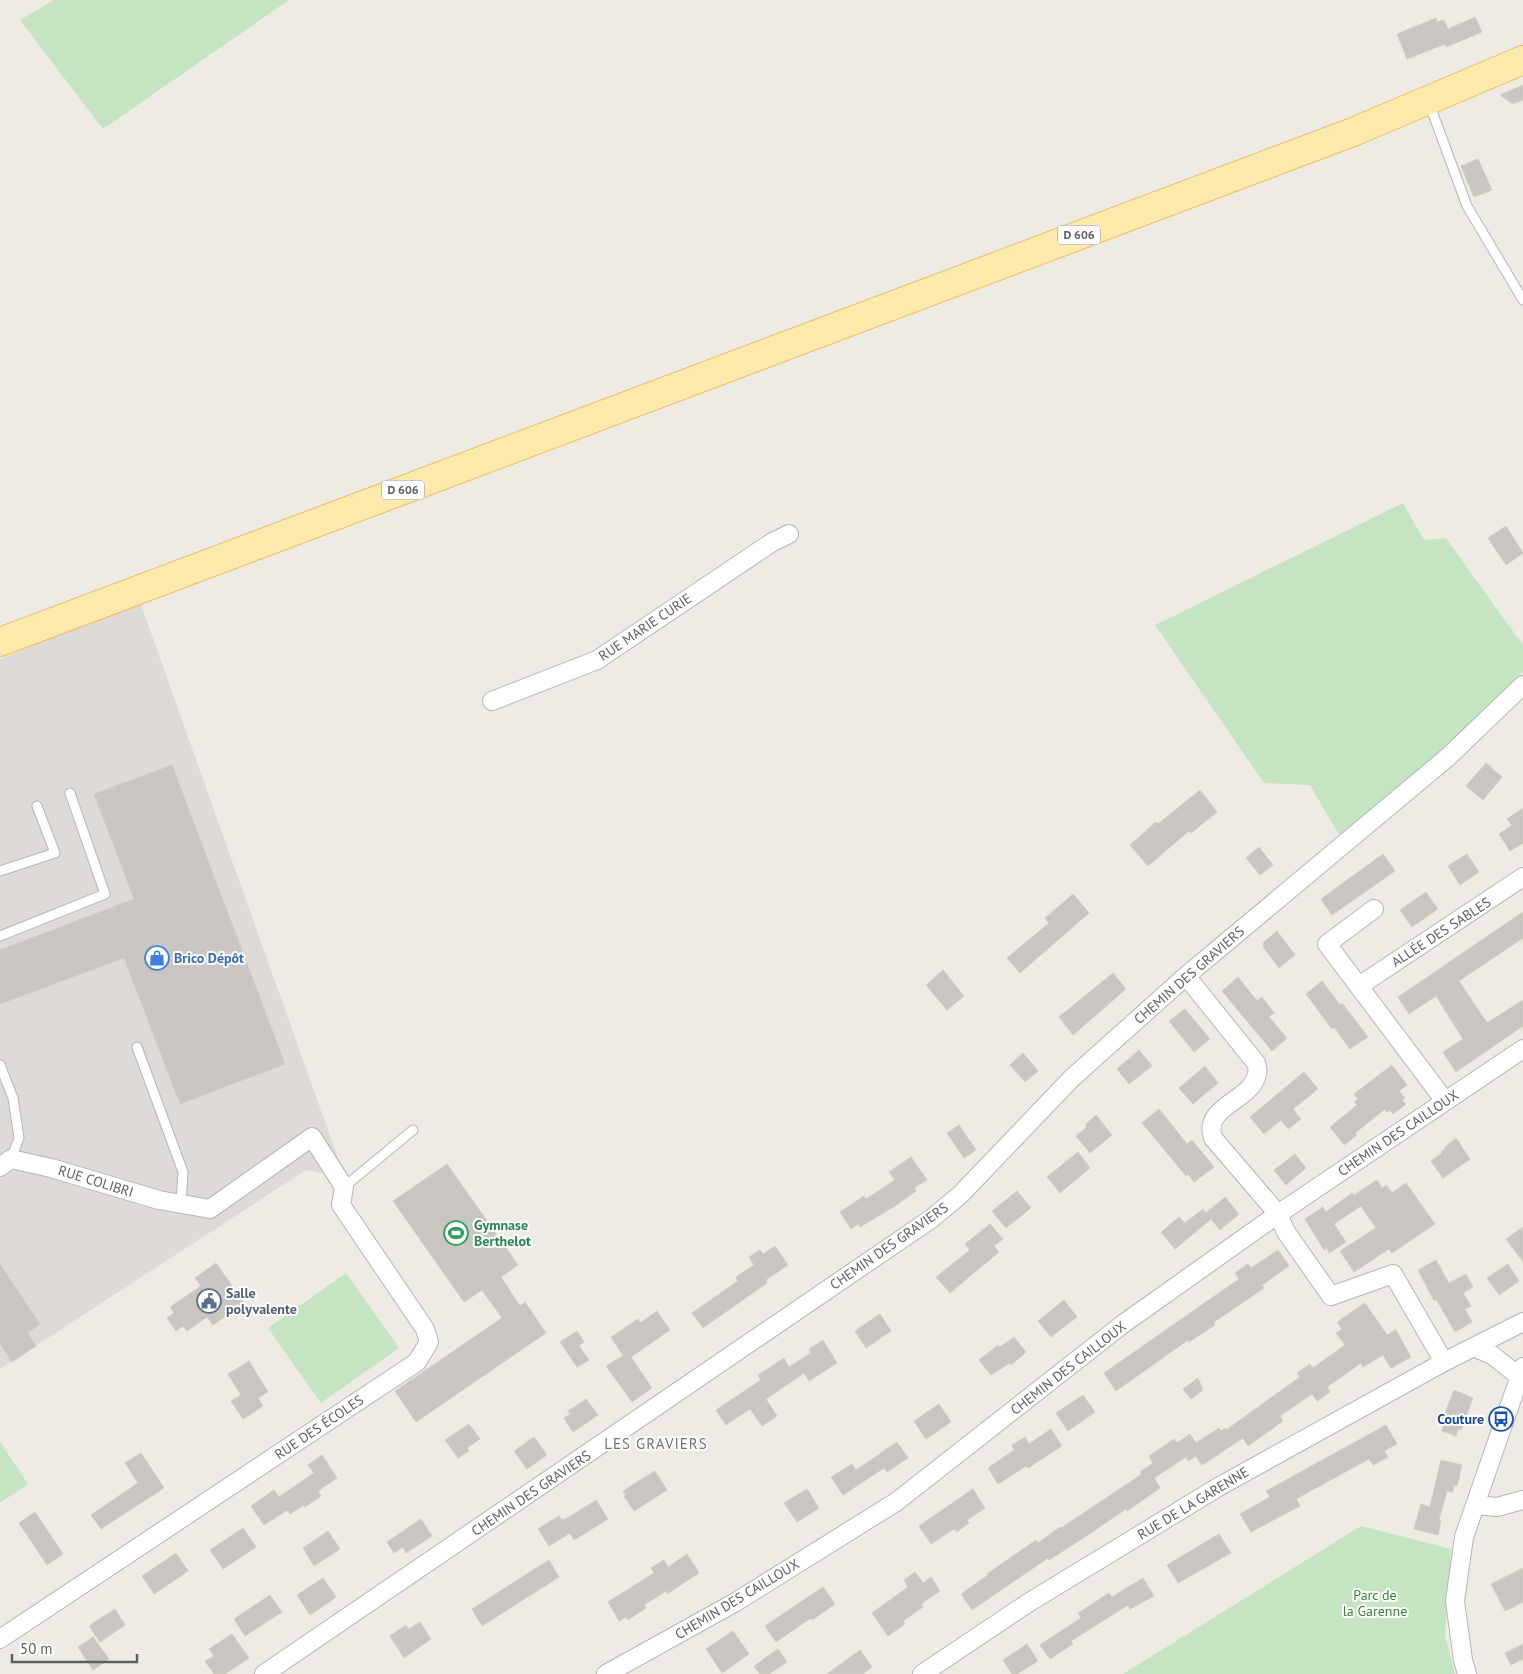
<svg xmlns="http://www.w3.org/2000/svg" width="1523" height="1674" viewBox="0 0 1523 1674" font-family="'PT Sans',sans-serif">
  <rect width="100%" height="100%" fill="#eeebe5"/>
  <path fill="#dddad7" d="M140 602 345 1178 306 1170 0 1369V659Z"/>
  <path fill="#c5e5c2" d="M54 0H289L103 129 20 20Z
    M1403 503 1424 540 1446 538 1523 645V671L1442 756 1339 835 1310 785 1264 783 1155 625Z
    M346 1273 399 1348 321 1403 268 1328Z
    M0 1442 28 1484 0 1503Z
    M1361 1526 1451 1549 1445 1635 1455 1674H1123Z"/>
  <path fill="#c9c6c1" stroke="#d3cdc3" d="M1475 17 1482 32 1446 47 1445 44 1407 59 1397 34 1436 18 1437 22 1444 20 1448 29Z
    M1523 85V100L1513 104 1500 95Z
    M1478 159 1492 190 1474 197 1461 166Z
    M1506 526 1523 553 1506 565 1488 538Z
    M1486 763 1502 777 1483 800 1466 786Z
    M172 765 285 1064 180 1104 124 958 0 1004V950L134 899 94 794Z
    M1200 790 1217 812 1191 833 1189 831 1148 866 1130 845 1156 822 1158 824Z
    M1523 808V843L1510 851 1499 834 1512 825 1507 819Z
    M1259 847 1273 865 1260 875 1246 858Z
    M1383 854 1395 871 1332 915 1321 899Z
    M1467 854 1479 872 1460 885 1448 866Z
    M1426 892 1438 909 1412 927 1400 910Z
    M1073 894 1089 913 1020 973 1007 958 1049 923 1045 918Z
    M1523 912V938L1459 981 1487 1023 1523 1000V1026L1456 1072 1443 1052 1463 1039 1436 996 1409 1014 1398 997Z
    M1277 931 1295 955 1279 968 1263 947 1264 942Z
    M943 970 964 996 947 1010 926 985Z
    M1113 973 1126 989 1073 1035 1059 1017Z
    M1238 977 1257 1001 1262 997 1274 1013 1269 1017 1287 1038 1272 1051 1222 991Z
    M1322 981 1340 1005 1342 1003 1368 1037 1350 1049 1334 1027 1332 1029 1306 994Z
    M1185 1009 1210 1039 1194 1052 1169 1021Z
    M1139 1050 1152 1066 1129 1084 1117 1069Z
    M1023 1053 1038 1071 1025 1082 1010 1065Z
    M1392 1065 1407 1085 1399 1091 1405 1098 1402 1100 1406 1104 1393 1114 1390 1110 1387 1112 1385 1109 1355 1133 1357 1135 1344 1145 1330 1127 1357 1105 1354 1102 1358 1099 1354 1094Z
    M1205 1066 1218 1083 1193 1104 1179 1088Z
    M1304 1072 1318 1089 1293 1109 1301 1119 1288 1129 1281 1120 1264 1134 1250 1117Z
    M1159 1109 1187 1144 1192 1140 1214 1167 1194 1182 1188 1174 1186 1176 1142 1123Z
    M1096 1115 1112 1135 1090 1153 1076 1136 1087 1127 1085 1125Z
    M959 1125 976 1150 964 1158 947 1133Z
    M1456 1138 1470 1159 1443 1178 1431 1161 1442 1153 1441 1152 1446 1148 1445 1147Z
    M1078 1152 1090 1168 1060 1193 1047 1177Z
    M1295 1154 1306 1168 1286 1185 1274 1170Z
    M911 1157 927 1180 914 1188 916 1191 895 1206 860 1227 858 1224 851 1229 840 1212 864 1196 866 1199 895 1180 889 1172Z
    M447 1164 518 1265 501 1277 520 1306 525 1302 546 1333 416 1422 395 1391 502 1318 482 1290 464 1302 393 1201Z
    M1377 1180 1382 1188 1386 1185 1392 1193 1406 1183 1435 1224 1392 1253 1389 1249 1354 1272 1340 1251 1376 1228 1361 1206 1334 1224 1346 1242 1329 1253 1327 1248 1324 1250 1305 1219 1323 1207 1326 1212 1352 1193 1354 1195Z
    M1017 1191 1031 1208 1006 1228 992 1211Z
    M1225 1197 1239 1214 1220 1230 1211 1219 1175 1249 1161 1232 1179 1217 1185 1223 1203 1209 1206 1213Z
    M990 1224 1003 1239 994 1246 999 1252 950 1293 936 1277 970 1250 965 1244Z
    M1523 1227V1262L1506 1239Z
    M775 1246 788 1265 766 1280 767 1283 703 1328 692 1313 738 1281 736 1277 754 1265 749 1257 760 1250 763 1254Z
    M1278 1250 1289 1266 1262 1285 1264 1288 1214 1322 1215 1325 1189 1342 1188 1340 1116 1391 1104 1373 1239 1279 1235 1273 1248 1264 1251 1268Z
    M1436 1260 1449 1283 1466 1274 1473 1287 1463 1293 1471 1306 1465 1309 1472 1322 1455 1332 1436 1299 1434 1301 1418 1270Z
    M216 1263 244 1303 213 1325 207 1317 187 1331 183 1326 176 1331 167 1318 174 1313 170 1307 201 1286 195 1278Z
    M0 1264 40 1324 28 1333 36 1346 12 1362 0 1344Z
    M1508 1264 1519 1281 1499 1295 1487 1278Z
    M1064 1300 1077 1317 1051 1337 1038 1321Z
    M1365 1303 1387 1335 1396 1330 1411 1357 1391 1368 1383 1355 1363 1367 1361 1363 1327 1387 1330 1392 1317 1401 1312 1394 1280 1416 1283 1421 1248 1446 1243 1438 1202 1465 1196 1456 1188 1461 1186 1457 1154 1478 1160 1488 1127 1511 1126 1509 1082 1539 1049 1560 1048 1558 972 1610 961 1594 988 1575 987 1574 1036 1540 1038 1543 1060 1527 1061 1528 1142 1474 1140 1472 1153 1463 1149 1456 1174 1439 1177 1443 1190 1434 1196 1443 1219 1428 1221 1431 1225 1428 1226 1430 1300 1377 1297 1373 1310 1364 1313 1368 1345 1345 1336 1333 1342 1329 1337 1322Z
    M657 1311 670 1330 631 1357 652 1388 632 1402 606 1366 623 1356 611 1337 638 1319 640 1323Z
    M880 1314 891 1331 866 1348 855 1331Z
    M577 1331 584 1342 579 1346 589 1360 577 1367 560 1342Z
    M1014 1337 1026 1352 1011 1365 1010 1363 991 1375 979 1360 998 1345 1000 1347Z
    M823 1340 837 1363 809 1381 804 1373 766 1399 777 1416 762 1426 750 1409 726 1425 716 1410 761 1380 758 1375 784 1358 789 1367 811 1353 809 1349Z
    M249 1361 268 1392 258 1398 263 1406 243 1419 231 1401 241 1395 228 1374Z
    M1198 1378 1203 1390 1191 1399 1183 1389Z
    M1454 1390 1473 1398 1461 1430 1458 1429 1456 1436 1442 1431 1444 1424 1441 1423Z
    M1083 1395 1095 1412 1068 1431 1056 1413Z
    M586 1399 598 1415 573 1432 564 1418 570 1414 568 1411Z
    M939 1404 951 1422 926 1439 914 1421Z
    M469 1424 480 1439 467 1448 469 1451 458 1458 445 1440Z
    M1386 1425 1397 1444 1384 1451 1388 1457 1373 1465 1369 1459 1296 1499 1300 1506 1251 1532 1240 1514 1270 1497 1266 1491Z
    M1051 1429 1062 1446 1028 1468 1026 1466 998 1484 988 1468 1014 1450 1012 1445 1025 1437 1029 1444Z
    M534 1437 547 1455 527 1469 514 1451Z
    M897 1442 908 1458 887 1472 884 1468 843 1495 831 1477 852 1464 856 1470Z
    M141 1453 164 1488 101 1529 91 1515 138 1483 125 1463Z
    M322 1455 337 1478 318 1491 321 1496 305 1507 304 1505 290 1514 287 1510 264 1525 251 1506 274 1490 279 1497 314 1473 308 1465Z
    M1441 1460 1462 1465 1457 1486 1454 1485 1453 1492 1447 1491 1439 1520 1441 1521 1438 1535 1414 1529 1421 1504 1430 1507Z
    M655 1471 667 1490 634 1511 624 1496 626 1495 623 1491Z
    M807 1489 819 1508 797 1522 784 1503Z
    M973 1489 985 1508 967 1520 969 1523 957 1532 954 1529 931 1544 919 1526Z
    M596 1500 608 1519 574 1540 570 1533 549 1546 538 1529 559 1516 562 1520 569 1517Z
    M35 1512 63 1554 47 1565 19 1523Z
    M421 1519 432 1536 406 1553 403 1547 394 1553 387 1542Z
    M243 1528 256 1547 223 1569 210 1550Z
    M328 1531 340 1549 314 1566 303 1548Z
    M1219 1534 1231 1553 1178 1583 1167 1565Z
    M176 1553 188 1571 154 1594 142 1576Z
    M687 1554 699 1573 667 1594 666 1591 644 1605 646 1608 628 1620 626 1617 619 1621 608 1602 654 1573 651 1568 664 1560 668 1567Z
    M549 1560 559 1577 482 1626 472 1609Z
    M1523 1568V1602L1505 1611 1491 1584Z
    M915 1572 923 1583 931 1577 940 1591 921 1604 923 1607 903 1621 905 1624 888 1636 872 1613 908 1587 904 1580Z
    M323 1578 336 1597 310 1615 297 1595Z
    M1143 1578 1154 1596 1130 1609 1128 1605 1071 1641 1073 1644 1050 1659 1040 1645 1081 1618 1078 1613 1109 1593 1112 1597Z
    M823 1587 835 1604 812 1620 811 1618 776 1642 765 1626Z
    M270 1595 282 1612 245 1636 234 1619Z
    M115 1609 125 1625 100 1642 89 1626Z
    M420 1622 431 1639 404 1658 390 1636 406 1625 409 1629Z
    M733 1631 749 1654 722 1673 706 1649Z
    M232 1634 249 1658 225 1674H214L205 1661 214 1656 209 1649Z
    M93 1637 109 1659 93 1670 78 1647Z
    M1027 1644 1038 1661 1017 1674H1012L1003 1660Z
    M1523 1644V1659L1511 1665 1505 1653Z
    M778 1649 787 1662 769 1674H760L754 1666Z
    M860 1650 872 1667 863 1674H827Z"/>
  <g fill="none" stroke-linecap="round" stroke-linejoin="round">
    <g stroke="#b2b5b9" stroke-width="11">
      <path id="service" d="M1429 103 1467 206 1523 300
        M0 871 55 853 37 806
        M0 936 105 894 70 793
        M137 1047 183 1172 181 1204
        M0 1065 13 1098 19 1138 11 1159
        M344 1187 413 1130"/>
    </g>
    <g stroke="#b2b5b9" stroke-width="20">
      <path id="minor" d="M492 701 597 660 771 543 789 534
        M1374 909 1327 944 1445 1101
        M1186 976 1256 1063C1257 1066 1258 1071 1257 1074 1252 1101 1202 1106 1213 1138L1278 1214 1286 1232 1331 1296 1393 1274 1444 1362
        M1359 986 1523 877
        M0 1167 11 1159 51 1168 159 1200 210 1209 312 1137 344 1187 341 1205 425 1329 429 1342 417 1362 0 1639
        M1474 1347 1492 1355 1520 1377
        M1475 1505 1497 1507 1523 1500
        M264 1674 931 1219 960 1195 1072 1078 1186 976 1448 757 1523 685
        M606 1674 734 1603 896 1502 1123 1324 1278 1214 1523 1049
        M922 1674 1028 1603 1220 1486 1444 1362 1523 1322
        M1467 1674 1463 1660 1455 1601 1464 1537 1523 1367"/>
    </g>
    <g stroke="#edba5f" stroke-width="30">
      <path id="primary" d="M0 642 1353 132 1523 60"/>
    </g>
    <use href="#service" stroke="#fff" stroke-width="9"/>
    <use href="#minor" stroke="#fff" stroke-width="18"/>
    <use href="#primary" stroke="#fce9ac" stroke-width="28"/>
  </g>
  <defs>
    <g id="shop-ring" transform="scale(1.25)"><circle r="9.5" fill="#fff" stroke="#3f7fe0" stroke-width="1.5"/><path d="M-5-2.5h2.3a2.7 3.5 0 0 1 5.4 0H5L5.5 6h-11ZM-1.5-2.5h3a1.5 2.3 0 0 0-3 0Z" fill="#3f7fe0"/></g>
    <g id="stadium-ring" transform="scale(1.25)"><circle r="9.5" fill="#fff" stroke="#2e9e5b" stroke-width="1.5"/><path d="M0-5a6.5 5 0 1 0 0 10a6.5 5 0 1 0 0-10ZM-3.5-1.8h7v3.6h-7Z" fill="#2e9e5b"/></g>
    <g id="civic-ring" transform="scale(1.25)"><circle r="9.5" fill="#fff" stroke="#5c6f8a" stroke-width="1.5"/><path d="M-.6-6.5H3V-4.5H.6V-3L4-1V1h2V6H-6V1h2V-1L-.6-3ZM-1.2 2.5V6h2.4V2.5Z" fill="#5c6f8a"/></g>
    <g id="bus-ring" transform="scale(1.25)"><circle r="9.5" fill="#fff" stroke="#1a4fb4" stroke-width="1.5"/><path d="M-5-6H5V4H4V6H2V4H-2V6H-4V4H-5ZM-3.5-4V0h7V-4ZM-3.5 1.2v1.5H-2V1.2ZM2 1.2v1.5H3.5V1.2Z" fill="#1a4fb4"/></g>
  </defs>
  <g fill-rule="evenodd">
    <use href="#shop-ring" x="157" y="958"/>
    <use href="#stadium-ring" x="456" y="1233"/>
    <use href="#civic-ring" x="209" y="1301"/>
    <use href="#bus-ring" x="1501" y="1419"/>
  </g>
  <g text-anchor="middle" stroke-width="4" stroke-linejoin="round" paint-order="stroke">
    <g fill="#fff" stroke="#8d9093" stroke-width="1">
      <rect x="1058" y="225.5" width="42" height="19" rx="4"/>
      <rect x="382" y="480.5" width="42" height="19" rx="4"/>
    </g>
    <g font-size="12" font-weight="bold" fill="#5c6165">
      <text x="1079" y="239">D 606</text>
      <text x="403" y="494">D 606</text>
    </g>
    <g font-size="14" fill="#5c6165" stroke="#fff">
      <text transform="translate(645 627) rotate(-34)" y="5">RUE MARIE CURIE</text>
      <text transform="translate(1441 932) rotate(-33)" y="5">ALLÉE DES SABLES</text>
      <text transform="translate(1189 975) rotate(-41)" y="5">CHEMIN DES GRAVIERS</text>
      <text transform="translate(1398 1133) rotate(-34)" y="5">CHEMIN DES CAILLOUX</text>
      <text transform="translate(96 1181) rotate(17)" y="5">RUE COLIBRI</text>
      <text transform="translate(889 1246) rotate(-35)" y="5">CHEMIN DES GRAVIERS</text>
      <text transform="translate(1068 1368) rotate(-38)" y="5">CHEMIN DES CAILLOUX</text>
      <text transform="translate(319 1427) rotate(-34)" y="5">RUE DES ÉCOLES</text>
      <text transform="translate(531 1493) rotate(-34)" y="5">CHEMIN DES GRAVIERS</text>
      <text transform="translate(1193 1503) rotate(-31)" y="5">RUE DE LA GARENNE</text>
      <text transform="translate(737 1599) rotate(-31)" y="5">CHEMIN DES CAILLOUX</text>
    </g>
    <g font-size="14" font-weight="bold" fill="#366cbe" stroke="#fff" text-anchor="start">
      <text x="174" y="963">Brico Dépôt</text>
    </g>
    <g font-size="14" font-weight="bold" fill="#27864d" stroke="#fff" text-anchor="start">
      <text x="474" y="1230">Gymnase<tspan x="474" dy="16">Berthelot</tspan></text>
    </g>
    <g font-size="14" font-weight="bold" fill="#4e5e75" stroke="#fff" text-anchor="start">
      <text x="226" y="1298">Salle<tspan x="226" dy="16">polyvalente</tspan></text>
    </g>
    <g font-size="14" font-weight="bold" fill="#164399" stroke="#fff" text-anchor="end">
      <text x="1484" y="1424">Couture</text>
    </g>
    <g font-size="14" fill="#398137" stroke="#fff">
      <text x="1375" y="1600">Parc de<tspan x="1375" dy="16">la Garenne</tspan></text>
    </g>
    <g font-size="15" letter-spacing="1" fill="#6d7376" stroke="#fff">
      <text x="656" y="1449">LES GRAVIERS</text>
    </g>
  </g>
  <path d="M12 1654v8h125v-8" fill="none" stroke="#5c6165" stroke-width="2.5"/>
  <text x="20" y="1654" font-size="15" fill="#5c6165" stroke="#ffffff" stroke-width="4" paint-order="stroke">50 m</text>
</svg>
